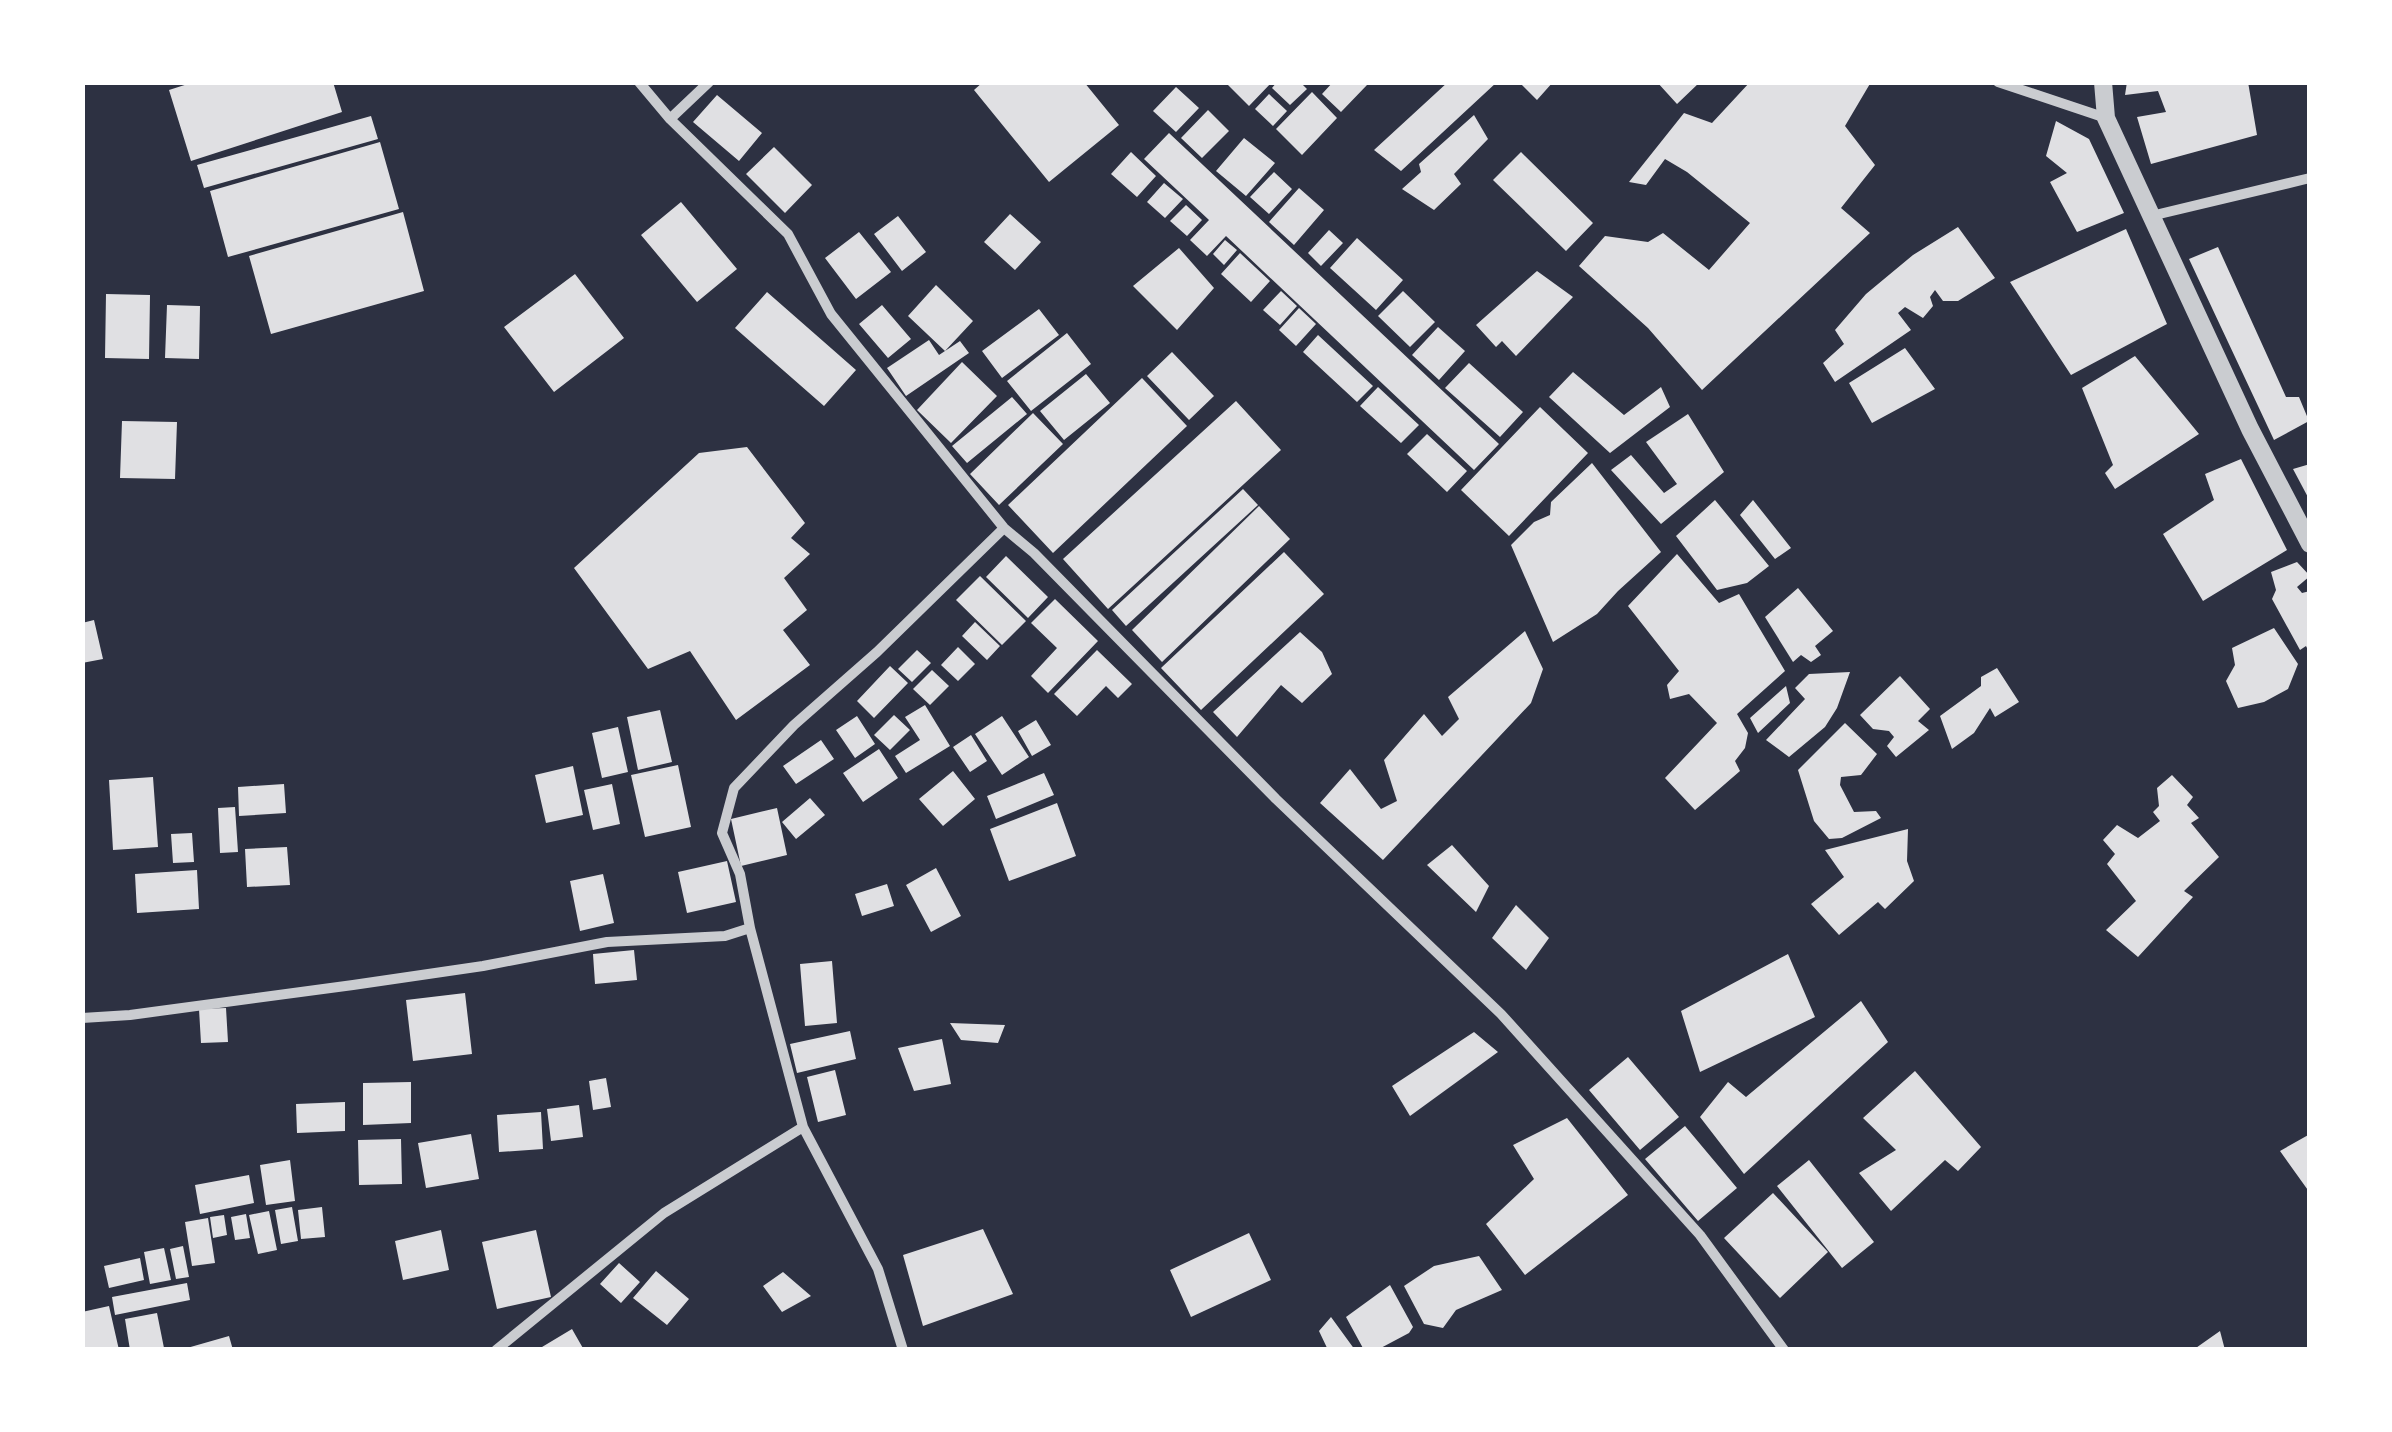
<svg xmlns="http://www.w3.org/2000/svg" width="2392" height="1432" viewBox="0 0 2392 1432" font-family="Roboto,sans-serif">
  <rect width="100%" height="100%" fill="#2d3142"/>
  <path fill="#e0e0e3" d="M194 82H333L342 112 191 161 169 90Z
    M983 82H1084L1119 125 1049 182 974 90Z
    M1225 82H1272L1249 106Z
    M1277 82H1300L1307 89 1290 105 1272 88Z
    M1333 82H1364L1367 85 1341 112 1322 94Z
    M1448 82H1497L1401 171 1374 150Z
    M1519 82H1553L1537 100Z
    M1657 82H1700L1677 104Z
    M1750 82H1871L1845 126 1875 165 1841 208 1870 233 1702 390 1648 328 1579 266 1605 236 1648 242 1663 233 1709 270 1750 223 1687 172 1665 159 1646 185 1629 182 1684 113 1712 123Z
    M2127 82H2248L2257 135 2151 164 2137 117 2166 112 2158 91 2125 95Z
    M1176 87 1199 108 1176 132 1153 111Z
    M1312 92 1337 118 1302 155 1276 129Z
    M1269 94 1287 111 1273 126 1255 109Z
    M717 95 762 133 739 161 693 122Z
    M1208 110 1229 131 1202 158 1181 138Z
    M1474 115 1488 139 1454 174 1461 184 1434 210 1402 189 1421 172 1419 164Z
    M371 116 378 139 204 188 197 165Z
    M2056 121 2089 139 2124 213 2077 232 2050 182 2067 173 2046 156Z
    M1169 133 1499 444 1474 470 1226 236 1207 256 1190 240 1209 220 1144 159Z
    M1244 138 1275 163 1246 196 1216 171Z
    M380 142 399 209 228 257 210 191Z
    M774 147 812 185 785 213 746 174Z
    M1131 152 1156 176 1137 197 1111 174Z
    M1521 152 1593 223 1566 251 1493 180Z
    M1274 172 1292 189 1269 214 1250 197Z
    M1164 183 1183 199 1165 218 1147 202Z
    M1299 188 1324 210 1294 245 1269 222Z
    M681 202 737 269 697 302 641 235Z
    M1186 205 1202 220 1187 236 1170 221Z
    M403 212 424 291 271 334 249 256Z
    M1010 214 1041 242 1015 270 984 242Z
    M898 216 926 252 902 271 874 234Z
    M1958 227 1995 278 1958 301H1943L1935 290 1930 297 1933 306 1923 318 1905 307 1898 313 1911 330 1835 382 1823 363 1844 344 1835 330 1866 294 1913 255Z
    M2126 229 2167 324 2071 375 2010 282Z
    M1329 230 1343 243 1321 266 1308 253Z
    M859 232 891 272 856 299 825 258Z
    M1357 238 1403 280 1376 310 1330 268Z
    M1225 240 1237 250 1224 265 1213 254Z
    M2218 247 2286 397H2299L2309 421 2274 440 2189 259Z
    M1179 248 1214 288 1177 330 1133 286Z
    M1240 253 1270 281 1251 302 1221 274Z
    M1537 271 1573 297 1516 356 1502 341 1496 347 1476 325Z
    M575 274 624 338 554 392 504 327Z
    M936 285 973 321 945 351 908 316Z
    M1281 291 1297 306 1280 325 1263 310Z
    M1403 291 1435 322 1410 347 1378 316Z
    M767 292 856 370 824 406 735 328Z
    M106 294 150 295 149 359 105 358Z
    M167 305 200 306 199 359 165 358Z
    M882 305 911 339 888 358 859 324Z
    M1299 308 1316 324 1296 346 1279 330Z
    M1039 309 1059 335 1002 378 982 351Z
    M1438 327 1465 351 1439 380 1412 355Z
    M1067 333 1091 364 1031 411 1007 381Z
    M1318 335 1373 386 1357 402 1303 352Z
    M929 340 939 355 960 341 969 353 906 396 887 368Z
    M1905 348 1935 389 1872 423 1849 383Z
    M1172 352 1214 396 1189 420 1147 376Z
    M2135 356 2199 434 2115 489 2105 473 2113 465 2082 388Z
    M962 362 997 396 951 443 917 410Z
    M1469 363 1523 412 1500 437 1445 388Z
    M1573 372 1624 415 1661 387 1670 407 1610 453 1549 397Z
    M1086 374 1110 403 1064 440 1040 411Z
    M1142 378 1187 426 1053 553 1008 505Z
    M1378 387 1419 425 1401 443 1360 406Z
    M1012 397 1027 414 967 463 952 446Z
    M1236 401 1281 450 1108 609 1063 559Z
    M1540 407 1588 453 1509 536 1461 490Z
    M1033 413 1063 444 999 505 970 474Z
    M1688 414 1724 472 1661 524 1611 470 1631 455 1664 493 1677 484 1646 442Z
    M122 421 177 422 175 479 120 478Z
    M1427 434 1467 471 1447 492 1407 454Z
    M747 447 805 523 791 538 810 554 784 578 807 610 783 630 810 665 736 720 690 651 648 669 574 568 699 453Z
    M2241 459 2287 550 2203 601 2163 534 2214 500 2205 474Z
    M1592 463 1661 552 1618 591 1597 614 1553 642 1511 545 1534 522 1550 515 1551 502Z
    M2310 464V501L2293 469Z
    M1243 489 1258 505 1126 626 1112 610Z
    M1715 500 1769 566 1747 583 1717 590 1676 536Z
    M1753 500 1791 548 1775 559 1740 515Z
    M1259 506 1290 539 1162 662 1132 630Z
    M1284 552 1324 594 1201 710 1161 668Z
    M1677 554 1719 603 1739 594 1785 671 1737 714 1748 733 1745 748 1735 761 1740 771 1695 810 1665 778 1717 723 1689 694 1670 699 1667 685 1679 671 1628 606Z
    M1006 556 1048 597 1028 618 986 577Z
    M2297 562 2310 576 2297 587 2302 593 2310 591V654L2306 646 2300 650 2272 599 2276 590 2271 572Z
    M980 576 1026 621 1002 645 956 600Z
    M1798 588 1833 631 1815 646 1821 655 1811 662 1801 655 1793 662 1765 617Z
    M1055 599 1098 641 1048 693 1031 676 1057 648 1031 623Z
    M94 620 103 659 82 663V623Z
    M975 622 1000 646 987 660 962 636Z
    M2274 628 2298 664 2288 689 2264 702 2238 708 2226 681 2235 665 2232 648Z
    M1525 631 1543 669 1531 703 1383 860 1320 803 1350 769 1381 809 1397 801 1384 760 1424 714 1442 736 1459 719 1448 697Z
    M1300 632 1322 652 1332 674 1302 703 1281 685 1237 737 1213 712Z
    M958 647 975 664 958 681 941 665Z
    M917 650 931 663 912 682 898 669Z
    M1097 650 1132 684 1118 698 1106 686 1077 716 1054 694Z
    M890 666 908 683 874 718 857 701Z
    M1997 668 2019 702 1995 717 1990 708 1974 733 1952 749 1940 716 1981 686V677Z
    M932 670 949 686 930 705 913 689Z
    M1850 672 1837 708 1825 727 1789 757 1766 740 1805 699 1795 688 1809 674Z
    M1900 676 1930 709 1918 721 1929 730 1896 757 1887 746 1894 737 1889 731 1873 729 1860 715Z
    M1786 686 1790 703 1758 733 1750 718Z
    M925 705 950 746 906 773 895 756 920 740 905 717Z
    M660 710 672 762 638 770 627 717Z
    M894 715 910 730 890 750 874 735Z
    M857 716 875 744 855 758 836 730Z
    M1002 716 1029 757 1002 775 975 734Z
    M1036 720 1051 745 1032 756 1018 731Z
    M1845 723 1877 754 1861 775 1841 777 1840 785 1854 812 1876 811 1881 818 1842 838 1829 839 1814 821 1798 770Z
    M618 727 628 772 602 778 592 733Z
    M971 735 987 761 970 772 953 747Z
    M821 740 834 759 796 784 783 766Z
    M879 749 898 778 863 802 843 773Z
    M678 765 691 827 645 837 631 775Z
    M573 766 583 815 546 823 535 775Z
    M953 771 975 799 943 826 919 799Z
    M1044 773 1054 795 996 819 987 796Z
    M2172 775 2193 797 2187 805 2199 818 2191 823 2219 857 2184 891 2193 897 2138 957 2106 930 2136 901 2107 864 2115 854 2103 840 2117 825 2138 838 2160 821 2153 812 2159 806 2157 788Z
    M153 777 158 847 113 850 109 780Z
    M284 784 286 813 239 816 238 787Z
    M612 784 620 824 593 830 584 790Z
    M810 798 825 815 796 839 782 822Z
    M1057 803 1076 856 1009 881 990 829Z
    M235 807 238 852 220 853 218 808Z
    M777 808 787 855 741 866 731 819Z
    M1908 829 1907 861 1914 881 1885 909 1878 902 1839 935 1811 904 1844 877 1825 850Z
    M192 833 194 862 173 863 171 834Z
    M1452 845 1489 886 1476 912 1427 865Z
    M287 847 290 885 247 887 245 849Z
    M727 861 736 902 687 913 678 872Z
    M936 868 961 916 931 932 906 885Z
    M197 870 199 909 137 913 135 874Z
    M603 874 614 923 580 931 570 881Z
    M887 884 894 906 862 916 855 894Z
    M1516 905 1549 938 1526 970 1492 938Z
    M634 950 637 980 595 984 593 954Z
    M1788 954 1815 1017 1700 1072 1681 1011Z
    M832 961 837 1023 805 1026 800 964Z
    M465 993 472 1054 413 1061 406 1000Z
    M1861 1001 1888 1042 1744 1174 1700 1117 1728 1082 1746 1097Z
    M226 1008 228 1042 201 1043 199 1009Z
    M950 1023 1005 1025 998 1043 961 1040Z
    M850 1031 856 1059 797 1073 790 1044Z
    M1474 1032 1498 1052 1410 1116 1392 1086Z
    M942 1039 951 1084 914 1091 898 1048Z
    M1628 1057 1679 1117 1640 1150 1589 1090Z
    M835 1070 846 1115 818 1122 807 1077Z
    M1915 1071 1981 1147 1958 1171 1945 1160 1891 1211 1859 1173 1896 1150 1863 1118Z
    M606 1078 611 1107 593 1110 589 1081Z
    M411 1082V1123L363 1125V1083Z
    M345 1102V1131L297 1133 296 1104Z
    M579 1105 583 1137 551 1141 547 1109Z
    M541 1112 543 1149 499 1152 497 1115Z
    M1567 1118 1628 1195 1525 1275 1486 1224 1534 1179 1513 1145Z
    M1685 1126 1737 1188 1698 1221 1645 1159Z
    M471 1134 479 1179 426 1188 418 1143Z
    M2310 1134V1193L2280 1151Z
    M401 1139 402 1184 359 1185 358 1140Z
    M290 1160 295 1201 266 1205 260 1165Z
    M1809 1160 1874 1242 1842 1268 1777 1186Z
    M249 1175 254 1203 200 1214 195 1185Z
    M1773 1193 1828 1252 1780 1298 1724 1238Z
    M292 1207 298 1241 281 1244 275 1210Z
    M322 1207 325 1237 301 1239 298 1210Z
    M269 1211 277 1250 258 1254 249 1215Z
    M246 1214 250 1238 235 1240 231 1217Z
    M224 1215 227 1235 213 1238 210 1217Z
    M208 1218 215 1263 192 1266 185 1222Z
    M983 1229 1013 1294 923 1326 903 1255Z
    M441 1230 449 1270 403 1280 395 1241Z
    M536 1230 551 1297 497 1309 482 1242Z
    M1249 1233 1271 1280 1191 1317 1170 1270Z
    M183 1246 189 1277 176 1279 170 1249Z
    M164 1248 171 1280 150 1284 144 1252Z
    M1479 1256 1502 1290 1456 1310 1443 1328 1424 1324 1404 1286 1434 1266Z
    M140 1258 144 1280 109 1288 104 1266Z
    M619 1263 640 1282 621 1303 600 1284Z
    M656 1271 689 1299 667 1325 633 1298Z
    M783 1272 811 1296 782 1312 763 1286Z
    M187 1283 190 1300 115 1315 112 1297Z
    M1390 1285 1413 1327 1409 1333 1377 1350H1364L1346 1317Z
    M109 1306 119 1350H82V1312Z
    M157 1313 164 1348 130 1350 125 1319Z
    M1331 1317 1355 1350H1328L1319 1331Z
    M572 1329 584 1350H537Z
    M2220 1331 2225 1350H2193Z
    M229 1336 233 1350H187V1348Z"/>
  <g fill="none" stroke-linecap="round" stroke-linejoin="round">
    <path stroke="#caccd0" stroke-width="10" d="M639 82 670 119 788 234 831 314 1004 528 1034 553 1276 799 1501 1014 1700 1235 1784 1350
      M1998 82 2106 118
      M670 119 709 82
      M2151 216 2310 178
      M750 928 803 1127 878 1269 903 1350
      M82 1018 130 1015 353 985 483 966 607 942 725 936 750 928 740 874 722 833 734 788 794 725 877 652 1004 528
      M496 1350 664 1213 803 1127"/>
    <path stroke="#caccd0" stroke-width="18" d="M2103 82 2106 118 2250 429 2310 544"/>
  </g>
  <rect width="2392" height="1432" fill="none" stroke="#ffffff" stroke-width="170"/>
</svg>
